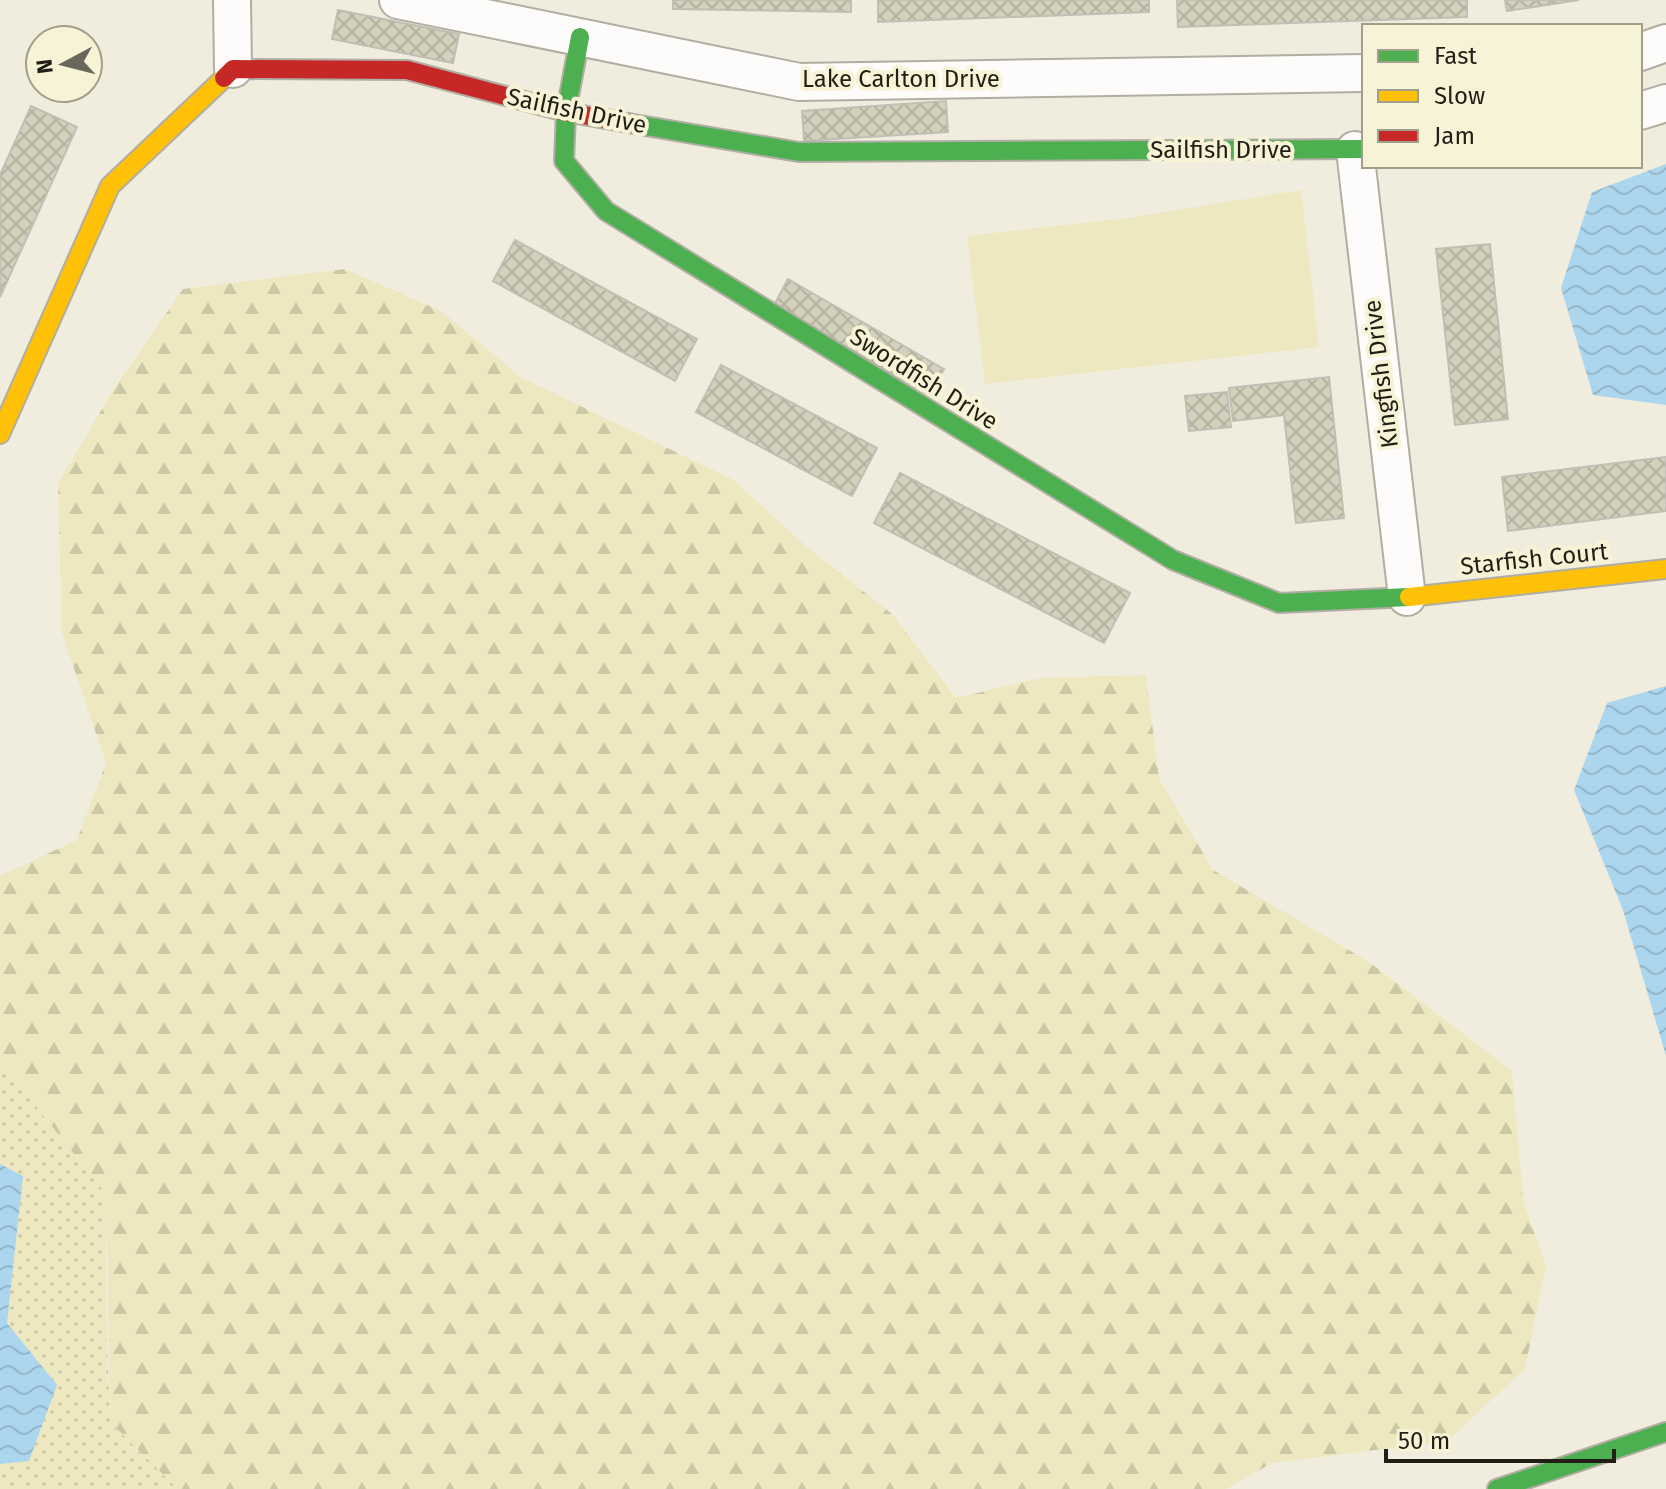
<svg xmlns="http://www.w3.org/2000/svg" width="1666" height="1489" viewBox="0 0 1666 1489" font-family="'Fira Sans',sans-serif">
  <defs>
    <pattern id="grass-dots" width="8" height="8" patternUnits="userSpaceOnUse" patternTransform="scale(2)"><rect width="8" height="8" fill="#eee8c0"/><path d="M2 2h.1M6 6h.1" fill="none" stroke="#ccc7a4" stroke-width="1.8" stroke-linecap="round"/></pattern>
    <pattern id="forest-firs" width="22" height="20" patternUnits="userSpaceOnUse" patternTransform="scale(2)"><rect width="22" height="20" fill="#eee8c0"/><path d="M5 1l3.5 6h-7zM16 11l3.5 6h-7z" fill="#ccc7a4"/></pattern>
    <pattern id="water-waves" width="16" height="10" patternUnits="userSpaceOnUse" patternTransform="scale(2)"><rect width="16" height="10" fill="#abd6ed"/><path d="M0 5q4-4 8 0t8 0" fill="none" stroke="#93b7ca"/></pattern>
    <pattern id="building-cross-hatch" width="8" height="8" patternUnits="userSpaceOnUse" patternTransform="scale(2)"><rect width="8" height="8" fill="#d3d0bc"/><path d="M0 0l8 8M0 8l8-8" fill="none" stroke="#b5b2a1"/></pattern>
  </defs>
  <rect width="100%" height="100%" fill="#f0edde"/>
  <path fill="url(#grass-dots)" d="M0 1070 15 1080 106 1194V1311L110 1422 178 1489H0Z"/>
  <path fill="url(#forest-firs)" d="M345 269 441 311 522 378 732 479 807 547 892 614 956 698 1040 678 1146 675 1159 779 1213 870 1369 962 1512 1071 1523 1200 1546 1265 1525 1369 1447 1441 1272 1463 1226 1489H178L110 1422 106 1194 15 1080 0 1070V876L77 840 106 763 62 633 58 484 113 390 183 289Z"/>
  <path fill="#eee8c0" d="M1301 190 1319 347 985 384 967 236 1128 218Z"/>
  <path fill="url(#water-waves)" d="M1666 164V405L1593 395 1561 288 1592 192Z
    M1666 686V1056L1623 910 1574 790 1607 703Z
    M0 1164 23 1176 7 1323 57 1385 29 1461 0 1464Z"/>
  <path fill="url(#building-cross-hatch)" stroke="#c1bfb4" stroke-width="2" d="M673 0H851V12L673 9Z
    M878 0H1149V12L878 22Z
    M1177 0H1467V17L1178 27Z
    M1505 0H1579L1507 11Z
    M338 10 459 34 453 63 332 39Z
    M946 101 948 132 804 141 802 111Z
    M31 106 77 127 0 297V175Z
    M515 240 697 339 675 381 493 281Z
    M1490 244 1508 419 1455 425 1436 249Z
    M788 279 944 369 929 395 774 305Z
    M721 365 877 448 852 496 696 412Z
    M1329 377 1344 518 1296 523 1284 415 1233 421 1229 388Z
    M1227 392 1231 427 1189 431 1185 396Z
    M1666 457V511L1508 531 1502 477Z
    M900 473 1130 593 1104 643 874 523Z"/>
  <g fill="none" stroke-linecap="round" stroke-linejoin="round">
    <g stroke="#b0aea2" stroke-width="40">
      <path id="street" d="M232 0 233 69
        M398 0 799 82 1364 73
        M1640 52 1666 43
        M1640 111 1666 103
        M1355 150 1407 597"/>
    </g>
    <g stroke="#b0aea2" stroke-width="22">
      <path id="fast" d="M580 37 566 112 564 161 606 211 1173 560 1279 603 1409 597
        M628 123 799 152 1364 149
        M1497 1489 1666 1432"/>
    </g>
    <g stroke="#b0aea2" stroke-width="22">
      <path id="slow" d="M0 434 110 186 224 78
        M1409 597 1666 569"/>
    </g>
    <g stroke="#b0aea2" stroke-width="22">
      <path id="jam" d="M224 78 233 69 407 70 566 112 628 123"/>
    </g>
    <use href="#street" stroke="#fdfcfa" stroke-width="36"/>
    <use href="#fast" stroke="#4caf50" stroke-width="18"/>
    <use href="#slow" stroke="#ffc107" stroke-width="18"/>
    <use href="#jam" stroke="#c62828" stroke-width="18"/>
  </g>
  <g text-anchor="middle" stroke-width="8" stroke-linejoin="round" paint-order="stroke">
    <g font-size="24" fill="#211f15" stroke="#f7f3d7">
      <text x="901" y="87">Lake Carlton Drive</text>
      <text transform="translate(577 111) rotate(12)" y="8">Sailfish Drive</text>
      <text x="1221" y="158">Sailfish Drive</text>
      <text transform="translate(1381 374) rotate(-97)" y="8">Kingfish Drive</text>
      <text transform="translate(924 379) rotate(32)" y="8">Swordfish Drive</text>
      <text transform="translate(1534 559) rotate(-6)" y="8">Starfish Court</text>
    </g>
  </g>
  <rect x="1362" y="24" width="280" height="144" fill="#f7f3d7" stroke="#a19e89" stroke-width="2"/>
  <rect x="1378" y="50" width="40" height="12" fill="#4caf50" stroke="#a19e89" stroke-width="2"/>
  <text x="1434" y="64" font-size="24" fill="#211f15">Fast</text>
  <rect x="1378" y="90" width="40" height="12" fill="#ffc107" stroke="#a19e89" stroke-width="2"/>
  <text x="1434" y="104" font-size="24" fill="#211f15">Slow</text>
  <rect x="1378" y="130" width="40" height="12" fill="#c62828" stroke="#a19e89" stroke-width="2"/>
  <text x="1434" y="144" font-size="24" fill="#211f15">Jam</text>
  <g transform="translate(64 64) rotate(263)"><circle r="38" fill="#f7f3d7" stroke="#a19e89" stroke-width="2"/>
  <path d="M0-6L14 30L0 20L-14 30Z" fill="#69675b"/>
  <text y="-12" font-size="22" font-weight="bold" text-anchor="middle" fill="#211f15">N</text>
  </g>
  <path d="M1386 1449v12h228v-12" fill="none" stroke="#211f15" stroke-width="4"/>
  <text x="1398" y="1449" font-size="24" fill="#211f15" stroke="#f7f3d7" stroke-width="6" paint-order="stroke">50 m</text>
</svg>
